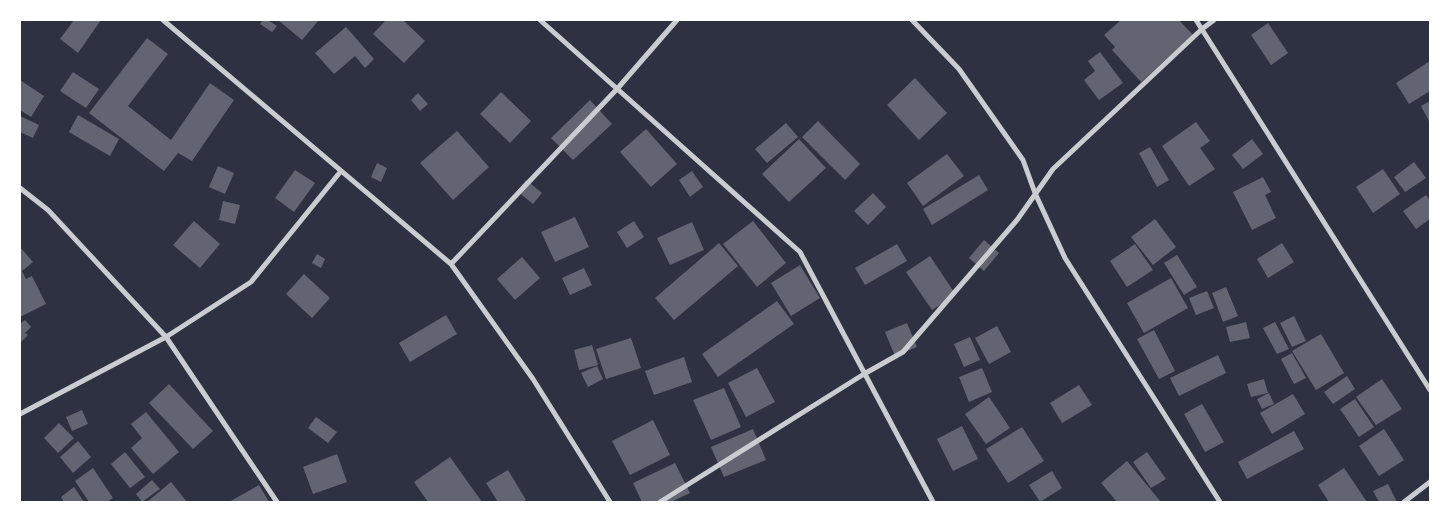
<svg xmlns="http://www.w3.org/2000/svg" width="1450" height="522" viewBox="0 0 1450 522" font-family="'Work Sans',sans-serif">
  <rect width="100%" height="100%" fill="#2d3142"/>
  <path fill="#626471" d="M74 20H101L78 53 60 39Z
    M263 20H268L277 26 272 32 260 24Z
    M278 20H319L302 40Z
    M386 20H403L425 41 404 63 373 34Z
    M1121 20H1179L1193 35 1141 82 1112 50 1115 47 1104 35Z
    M1268 23 1288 53 1271 65 1251 35Z
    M346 27 374 59 365 68 355 56 334 74 315 53Z
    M147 38 168 54 128 106 171 140 210 83 234 100 192 161 178 153 164 171 89 113Z
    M1100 52 1123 83 1099 100 1084 80 1095 71 1088 61Z
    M1430 61V91L1409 104 1396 83Z
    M73 72 99 89 86 108 60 91Z
    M915 78 947 113 919 140 887 105Z
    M20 80 44 96 31 117 20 110Z
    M501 92 531 121 510 143 480 114Z
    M418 93 428 104 420 111 411 100Z
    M590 100 612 124 573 160 551 138Z
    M1430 101V123L1421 106Z
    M78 115 119 139 110 156 69 132Z
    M20 116 39 125 33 138 20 132Z
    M818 121 860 164 845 180 802 137Z
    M1196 122 1210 141 1200 148 1215 169 1189 186 1162 146Z
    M786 123 798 137 767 163 755 149Z
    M646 129 677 164 651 187 620 152Z
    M457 131 489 167 453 200 420 163Z
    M799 139 826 168 789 202 762 174Z
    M1252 139 1263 154 1243 169 1232 155Z
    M1150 147 1169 180 1157 187 1139 153Z
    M947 154 964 176 923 206 907 183Z
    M1414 162 1426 178 1405 192 1394 177Z
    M377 163 387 168 381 182 371 177Z
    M218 166 234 173 225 194 209 187Z
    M1383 169 1400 194 1373 213 1356 187Z
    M295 170 315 183 294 212 275 198Z
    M692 171 703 187 690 197 679 180Z
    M979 175 988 190 932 225 923 209Z
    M1263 177 1271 192 1265 195 1276 218 1252 230 1233 192Z
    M526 180 542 193 533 204 517 191Z
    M873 193 886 207 868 225 854 211Z
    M1426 195 1430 200V219L1416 229 1403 211Z
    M223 201 240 205 235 224 219 220Z
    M575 217 589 247 555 262 541 232Z
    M1155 219 1176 247 1153 265 1131 237Z
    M194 221 220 244 200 268 173 245Z
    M634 221 644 237 627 248 617 232Z
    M753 221 786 263 757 287 723 244Z
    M692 222 704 250 670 265 657 238Z
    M984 240 999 253 984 271 969 258Z
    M719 243 738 266 674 320 655 298Z
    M1282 243 1294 262 1268 278 1257 259Z
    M897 244 907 261 865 285 855 268Z
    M1135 244 1153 270 1127 287 1110 261Z
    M20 247 33 262 22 271 26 279 32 276 46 304 20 317Z
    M317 254 325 259 321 268 312 263Z
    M1177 255 1197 287 1184 295 1164 263Z
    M930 256 956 295 932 310 906 272Z
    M522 257 540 278 515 300 497 279Z
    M800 265 820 298 791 316 771 283Z
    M584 268 592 285 570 295 562 278Z
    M304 274 330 298 312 318 286 294Z
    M1171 278 1188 308 1144 333 1127 303Z
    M1226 287 1238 316 1223 322 1212 293Z
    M1207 291 1214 308 1196 315 1189 298Z
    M777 301 794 324 718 377 702 354Z
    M446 315 457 334 410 362 399 343Z
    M1294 316 1306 341 1292 347 1280 323Z
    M25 320 31 327 25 333 28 335 20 343V324Z
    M1246 322 1250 338 1230 342 1226 327Z
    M1275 322 1289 349 1277 354 1263 328Z
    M907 323 917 347 895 356 885 332Z
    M997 326 1011 352 989 364 975 338Z
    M1154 330 1175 371 1159 379 1137 339Z
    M1321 334 1344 373 1316 390 1292 351Z
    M970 337 980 360 964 367 954 344Z
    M631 338 641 368 606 379 596 349Z
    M592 345 598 365 579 370 574 350Z
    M1292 353 1306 378 1294 384 1281 359Z
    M1218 355 1226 373 1179 396 1170 378Z
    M684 357 692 382 654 395 645 371Z
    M597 366 603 379 588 387 581 373Z
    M757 368 775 402 746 417 728 383Z
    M982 368 992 392 969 402 959 377Z
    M1347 376 1355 389 1333 404 1324 392Z
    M1264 379 1268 393 1251 397 1247 384Z
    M1382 379 1402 409 1376 425 1356 397Z
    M169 384 213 431 193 449 149 403Z
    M1079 385 1092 405 1062 423 1050 403Z
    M724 388 741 427 711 440 693 400Z
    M1269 393 1274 404 1262 409 1257 399Z
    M1293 394 1305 414 1272 434 1260 413Z
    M989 397 1010 428 986 444 965 414Z
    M1355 399 1374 427 1359 437 1340 409Z
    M1202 404 1224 442 1205 452 1184 414Z
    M82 410 88 424 72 431 66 417Z
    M146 412 179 452 153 474 131 448 142 438 131 424Z
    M316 417 337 432 328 443 308 428Z
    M653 420 670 455 630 475 612 441Z
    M59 423 74 438 58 453 44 438Z
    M962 426 978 459 953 471 937 439Z
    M1022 427 1044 461 1008 483 986 449Z
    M753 429 766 460 724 477 711 447Z
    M1384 429 1404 460 1379 476 1359 446Z
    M1294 431 1304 449 1247 479 1238 462Z
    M78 441 91 457 73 473 60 457Z
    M125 452 145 477 130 488 111 464Z
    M1147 452 1166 479 1151 488 1133 462Z
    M337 454 347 482 313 494 303 467Z
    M450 457 482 502H428L414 482Z
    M1127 461 1161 502H1117L1101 483Z
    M675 463 690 493 671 502H642L633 483Z
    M93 468 113 498 107 502H89L75 481Z
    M1344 468 1367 502H1329L1318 485Z
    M508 470 526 500 522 502H498L486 483Z
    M1052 471 1062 488 1040 502 1029 485Z
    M152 480 160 489 142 502 136 494Z
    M171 482 187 502H147Z
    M1388 484 1397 502H1379L1373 491Z
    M259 485 269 502H229Z
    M74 487 84 502H64L61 497Z"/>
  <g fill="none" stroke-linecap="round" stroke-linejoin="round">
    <path stroke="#caccd0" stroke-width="5" d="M163 20 451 264 533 379 610 502
      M540 20 800 252 933 502
      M912 20 959 69 1023 160 1035 193 1065 258 1220 502
      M1196 20 1430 390
      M20 188 48 210 166 337 277 502
      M451 264 617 89 677 20
      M20 414 166 337 251 282 341 171
      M660 502 864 374 903 352 1017 220 1053 169 1202 29 1214 20
      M1404 502 1430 482"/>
  </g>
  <rect width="1450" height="522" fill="none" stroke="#ffffff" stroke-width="42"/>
</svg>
